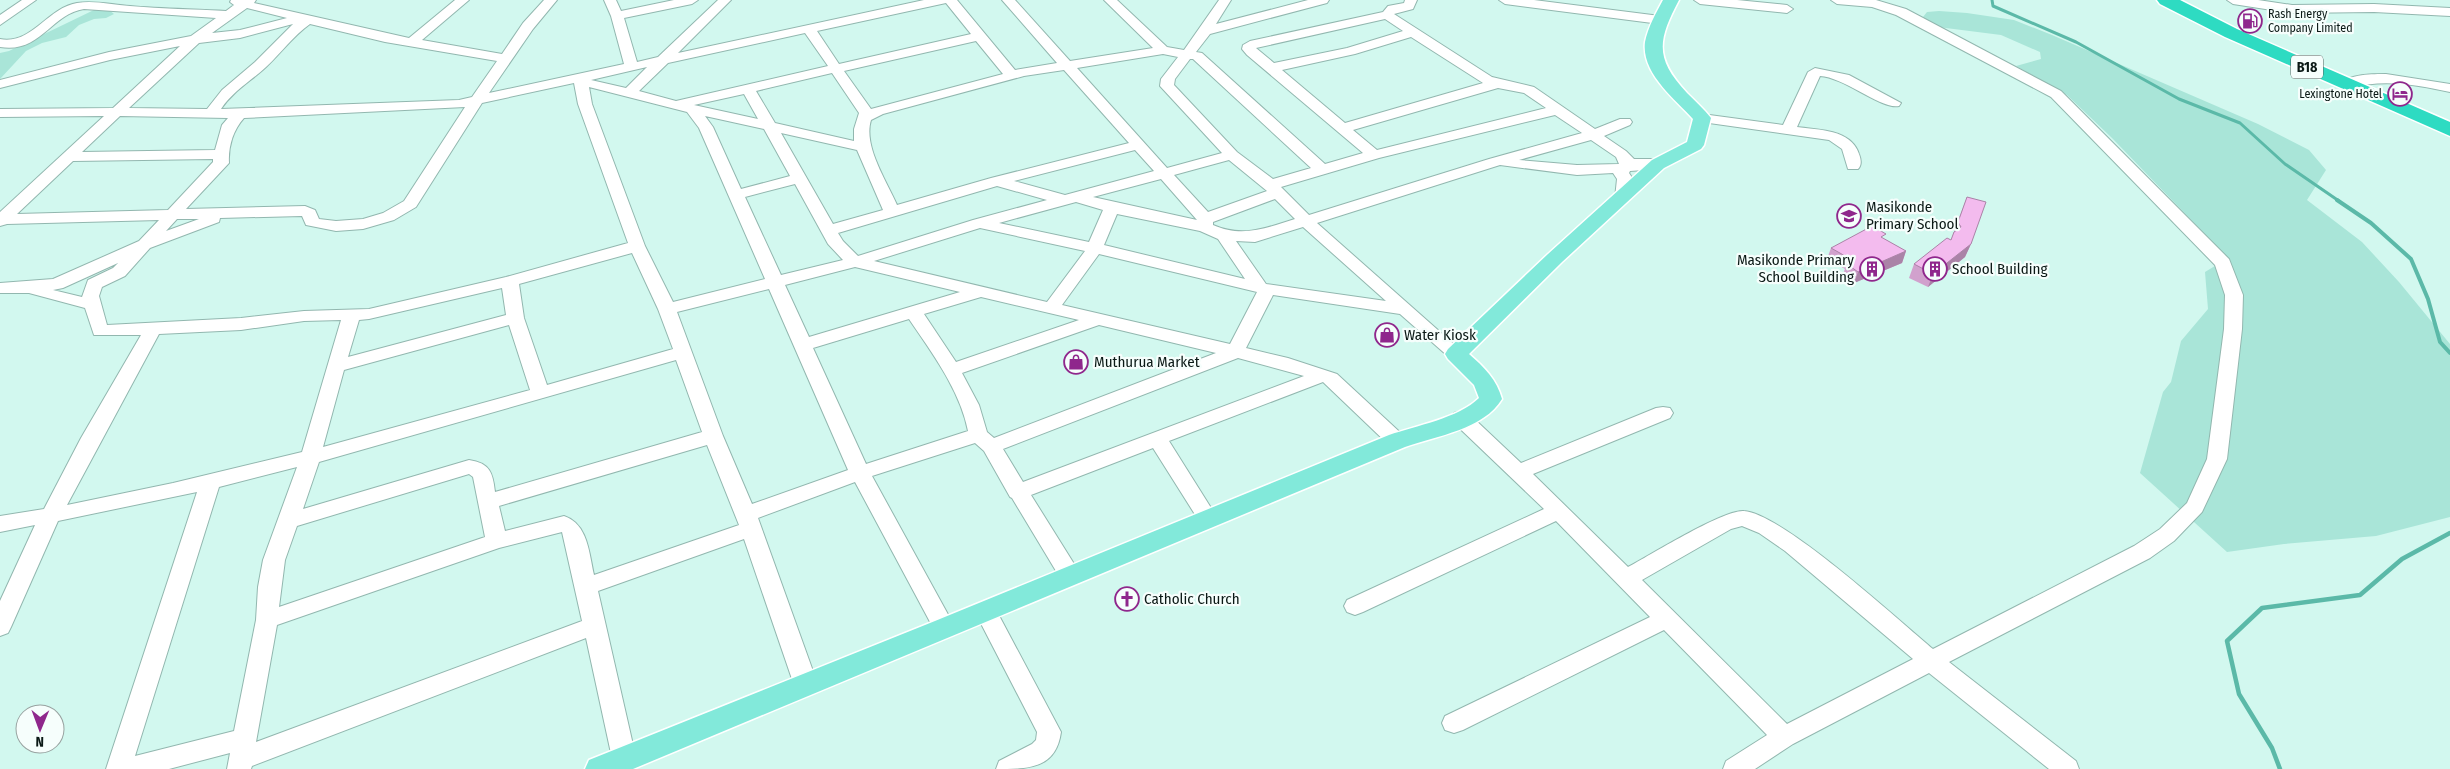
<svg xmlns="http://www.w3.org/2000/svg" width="2450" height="769" viewBox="0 0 2450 769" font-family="'Fira Sans Condensed',sans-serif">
  <rect width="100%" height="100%" fill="#d2f8ef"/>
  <path fill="#a9e5d8" d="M96 9 109 10 114 14 106 18 94 19 79 25 66 37 42 43 26 51 0 79V53L9 51Z
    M1939 11 1967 13 2014 20 2052 35 2258 124 2309 150 2326 170 2307 200 2362 242 2399 282 2450 344V517L2376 536 2284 544 2227 552 2140 473 2163 392 2171 382 2181 341 2208 309 2205 272 2228 258 2112 138 2067 95 2016 66 2041 59 2040 52 2001 35 1938 27 1923 17 1927 12Z"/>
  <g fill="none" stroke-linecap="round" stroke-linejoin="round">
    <path stroke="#5bb9a8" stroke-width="3" d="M1992 0 1993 6 2076 42 2179 99 2240 123 2285 164 2339 201"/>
    <path stroke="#5bb9a8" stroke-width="4" d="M2337 200 2371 223 2411 259 2428 299 2440 342 2450 353"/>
    <path stroke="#5bb9a8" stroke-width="4.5" d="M2280 769 2272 748 2239 694 2227 641 2262 608 2360 595 2402 559 2450 533"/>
    <g stroke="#92b7af" stroke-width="2">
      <path id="minor" d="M22 0H36L0 25V15Z
        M231 0H256L254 3 409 38 455 0H469L422 40 502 54 523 23 544 0H557L533 29 489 93 624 64 611 16 604 0H616L621 11 674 0H698L692 4 624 18 637 62 658 57 718 0H731L678 53 924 0H957L1015 70 1057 63 1002 0H1015L1070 61 1153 48 1104 0H1117L1167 47 1184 50 1219 0H1231L1216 24 1308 0H1329L1327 3 1210 34 1196 52 1202 53 1325 164 1363 153 1247 55 1242 49 1243 45 1250 41 1383 12 1388 6 1404 3 1405 0H1417L1413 9 1394 14 1492 77 1534 87 1595 129 1620 119H1630L1632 122 1630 125 1604 136 1626 151 1634 159H1658L1666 164 1658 169 1630 171 1629 173 1633 179 1631 198 1623 203 1615 198 1617 179 1613 173 1577 175 1500 165 1317 223 1465 354 1462 358H1450L1400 314 1273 295 1246 348 1288 358 1337 374 1404 436 1407 441 1404 446 1397 448 1390 446 1323 382 1169 441 1218 519 1215 524 1208 527 1201 524 1153 448 1031 495 1081 575 1078 581 1070 583 1062 581 1012 498 1010 497 984 451 975 443 872 476 956 629 953 635 945 638 937 635 855 482 758 518 818 685 814 692 806 695 798 692 794 685 744 539 598 591 636 758 633 766 624 769 615 766 612 758 586 638 252 766 251 769H227L230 753 169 769H106L197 492 58 521 11 627 8 633 0 636V601L35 525 0 532V516L44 509 81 438 141 335H94L85 308 29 293H0V283L53 279 139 241 159 220 7 224 0 226V212L104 116 0 117V109L113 108 180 46 110 60 0 88V80L109 52 191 36 216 18 84 9C51 14 40 54 0 47V39C32 45 47 8 77 3 95 0 112 5 130 6 162 9 194 9 226 11L234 5 230 2ZM946 3 971 34 839 64 817 31ZM247 8 287 18 240 30 212 33ZM1385 19 1403 31 1347 48 1274 63 1256 48ZM293 24 255 62 222 90 207 109 129 108 199 43 240 38ZM310 24 385 42 497 61 472 97 459 100 221 109C232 92 251 81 266 67 281 53 293 36 310 24ZM805 33 828 66 676 101 639 91 668 63ZM1411 37 1483 83 1345 123 1282 70 1355 54ZM976 41 1003 74 871 109 844 71ZM1163 54 1178 57 1161 79 1160 86 1222 153 1167 168 1077 68ZM1190 59H1193L1311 168 1273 179 1237 152 1174 85 1175 79ZM647 67 626 88 591 80ZM1064 70 1129 143 991 178 897 205C886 180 863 146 871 120L883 114 1024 76ZM832 73 859 113 854 129V141L775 123 756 91ZM574 83 578 104 628 243 506 277 369 309 304 311 241 318 107 325 99 296 102 287 125 276 150 248 219 222 220 218 302 216 306 225 336 231 363 229 394 220 416 207 482 103ZM589 87 687 112 699 128 765 279 673 302 645 246 592 104ZM1498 88 1524 93 1546 108 1377 150 1353 130ZM744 94 758 119 694 105ZM465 107 404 201 383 213 363 219 336 221 319 219 315 210 305 206 186 209 229 163C228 147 233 130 244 118ZM1555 115 1582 133 1489 159 1309 215 1281 187 1379 158ZM120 116 228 118 222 125 215 150 82 152ZM705 116 764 129 790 176 741 189 713 127ZM781 133 857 150 883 210 833 224ZM1591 140 1616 157 1619 164 1577 165 1519 160ZM1135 150 1154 171 1065 195 1014 181ZM213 159V162L168 210 17 214 73 161ZM1229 160 1267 191 1208 212 1174 175ZM1161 179 1197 220 1093 197ZM795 184 828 244 843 260 781 275 745 197ZM997 186 1047 200 973 220 858 256 843 241 838 233ZM1275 199 1295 219C1267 228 1242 238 1213 225V222ZM1076 202 1103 210 1089 242 999 223ZM1117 214 1200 231 1218 239 1245 279 1104 245ZM177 219H199L166 231ZM1303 227 1386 301 1266 284 1236 241 1255 242ZM980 228 1085 251 1047 302 874 261ZM632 253 658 309 673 349 547 385 524 318 519 284ZM1099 254 1257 292 1230 344 1062 305ZM118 263 113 268 88 280 82 297 53 290 63 288ZM855 267 960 292 809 337 785 285ZM502 288 506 315 348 357 359 320 369 319ZM769 289 848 470 752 504 723 436 677 312ZM981 297 1079 320 956 362 924 314ZM909 319C932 353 960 390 968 431L866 464 813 348ZM341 320 302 452 173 483 67 505 159 334 241 330 304 321ZM509 325 530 390 323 447 344 370ZM1099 325 1216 353 994 438 987 432 979 405 962 373ZM1238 358 1304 376 1023 482 1003 449ZM676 360 702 432 495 492C493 473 490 463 469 460L303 509 319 462ZM707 445 739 525 594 575C589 553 588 524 564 516L505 531 499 506ZM297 467 263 560 258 587 256 620 234 731 135 756 219 487ZM469 474 473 477 485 537 279 607 285 560 297 526ZM562 532 582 621 256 742 277 625 499 548Z
        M1499 0H1534L1660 16 1666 20 1660 24 1505 4Z
        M1694 0H1737L1787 5 1793 9 1787 13 1700 4Z
        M1831 0H1876L1906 9 2061 91 2229 259 2243 295 2242 329 2227 459 2202 512 2174 541 2150 558 1949 662 2076 761 2079 769H2049L1929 673 1793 744 1755 769H1723L1726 761 1767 735 1664 630 1463 730 1454 733 1445 730 1442 723 1445 716 1650 617 1556 521 1363 612 1355 615 1347 612 1344 606 1347 600 1544 509 1454 423 1451 418 1454 413 1461 411 1468 413 1521 463 1656 408 1663 407 1670 408 1673 413 1670 418 1533 474 1628 567C1649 556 1724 509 1744 511 1783 514 1898 620 1933 649L2134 546 2160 529 2187 503 2207 459 2224 329 2225 295 2215 265 2051 97 1896 15 1872 7 1837 4ZM1742 526 1759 533 1785 551 1913 659 1787 724 1642 580 1731 529Z
        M2227 0H2258L2292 5 2374 4 2450 8V16L2374 12 2292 13 2233 4Z
        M1815 68 1849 75 1901 103 1899 106C1882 110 1844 77 1820 76L1797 127C1818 130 1851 129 1859 154 1861 159 1862 165 1858 169H1848L1842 149 1829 140 1702 122 1695 118 1702 114 1783 125 1808 72Z
        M2386 74 2450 84V92C2412 84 2385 79 2347 88L2340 84C2349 74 2373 74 2386 74Z
        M986 603 994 606 1061 732C1056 769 1028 769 996 769L999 761 1032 744 1036 740 1037 732 975 612 978 606Z"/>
    </g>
    <g stroke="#fff" stroke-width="3">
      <path id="major" d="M1663 0H1679C1658 40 1654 58 1687 93 1695 101 1704 109 1711 118L1704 145 1701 149 1664 168 1562 262 1469 354C1484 367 1497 380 1502 399 1484 429 1437 436 1405 447L633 769H585L589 760 935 621 1389 435C1415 426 1459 418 1479 398L1474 385 1448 359 1445 354 1448 349 1548 254 1652 160 1687 142 1693 119C1675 99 1641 73 1645 42 1648 27 1656 13 1663 0Z"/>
    </g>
    <g stroke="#fff" stroke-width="3">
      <path id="highway" d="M2157 0H2180L2237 29 2450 122V136L2225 37 2160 4Z"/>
    </g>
    <use href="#minor" fill="#fff" fill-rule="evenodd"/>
    <use href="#major" fill="#82e9da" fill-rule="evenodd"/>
    <use href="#highway" fill="#2edbc2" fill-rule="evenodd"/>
  </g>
  <path fill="#d1a1cd" d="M1967 197 1971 244 1965 257 1928 287 1909 278 1914 264 1951 240Z
    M1884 239 1906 251 1902 263 1854 283 1842 276 1845 269 1827 259 1831 248Z"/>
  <path fill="#aa83a7" d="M1971 244 1965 257 1928 287 1933 274Z
    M1906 251 1902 263 1854 283 1858 272Z"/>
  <path fill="#f3bbee" stroke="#aa83a7" d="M1967 197 1986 202 1971 244 1933 274 1914 264 1947 238 1951 240 1954 232 1961 227 1958 222Z
    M1872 226 1886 234 1881 237 1906 251 1858 272 1847 264 1854 261 1831 248Z"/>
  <defs>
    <g id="fuel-ring" transform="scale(1.25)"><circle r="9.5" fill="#f6fefc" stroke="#8f278c" stroke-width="1.5"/><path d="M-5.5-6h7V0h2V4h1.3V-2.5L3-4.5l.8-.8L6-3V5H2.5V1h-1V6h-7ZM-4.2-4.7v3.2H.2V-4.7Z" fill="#8f278c"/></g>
    <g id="hotel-ring" transform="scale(1.25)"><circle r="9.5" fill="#f6fefc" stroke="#8f278c" stroke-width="1.5"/><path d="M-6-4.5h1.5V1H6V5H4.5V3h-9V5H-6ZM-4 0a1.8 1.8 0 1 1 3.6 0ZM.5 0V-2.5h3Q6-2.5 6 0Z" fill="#8f278c"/></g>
    <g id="school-ring" transform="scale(1.25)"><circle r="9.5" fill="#f6fefc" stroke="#8f278c" stroke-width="1.5"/><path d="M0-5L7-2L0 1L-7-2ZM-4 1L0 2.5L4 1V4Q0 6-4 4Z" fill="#8f278c"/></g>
    <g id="building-ring" transform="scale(1.25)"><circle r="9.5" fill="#f6fefc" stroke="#8f278c" stroke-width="1.5"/><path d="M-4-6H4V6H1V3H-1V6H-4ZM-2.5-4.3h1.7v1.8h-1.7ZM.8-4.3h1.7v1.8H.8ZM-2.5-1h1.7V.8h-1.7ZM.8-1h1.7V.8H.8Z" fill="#8f278c"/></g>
    <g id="shop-ring" transform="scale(1.25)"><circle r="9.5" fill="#f6fefc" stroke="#8f278c" stroke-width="1.5"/><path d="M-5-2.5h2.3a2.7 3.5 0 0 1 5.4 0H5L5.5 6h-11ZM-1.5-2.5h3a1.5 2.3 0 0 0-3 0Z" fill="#8f278c"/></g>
    <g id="church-ring" transform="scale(1.25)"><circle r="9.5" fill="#f6fefc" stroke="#8f278c" stroke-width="1.5"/><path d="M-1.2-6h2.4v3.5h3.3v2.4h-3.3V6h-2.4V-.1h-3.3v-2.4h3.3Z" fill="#8f278c"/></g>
  </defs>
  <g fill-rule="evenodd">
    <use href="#fuel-ring" x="2250" y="21"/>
    <use href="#hotel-ring" x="2400" y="94"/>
    <use href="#school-ring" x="1849" y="216"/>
    <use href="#building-ring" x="1872" y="269"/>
    <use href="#building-ring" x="1935" y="269"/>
    <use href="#shop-ring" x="1387" y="335"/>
    <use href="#shop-ring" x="1076" y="362"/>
    <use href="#church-ring" x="1127" y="599"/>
  </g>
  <g text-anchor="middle" stroke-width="4.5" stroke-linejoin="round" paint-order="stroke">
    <g font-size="12" fill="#0b1916" stroke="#f6fefc" text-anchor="start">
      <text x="2268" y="18">Rash Energy<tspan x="2268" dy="14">Company Limited</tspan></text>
      <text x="2382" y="98" text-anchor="end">Lexingtone Hotel</text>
    </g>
    <rect fill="#f6fefc" stroke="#525e5b" stroke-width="1" x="2291" y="55.5" width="32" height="23" rx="4"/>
    <g font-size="14" font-weight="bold" fill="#0b1916">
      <text x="2307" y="72">B18</text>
    </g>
    <g font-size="15" fill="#0b1916" stroke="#f6fefc" text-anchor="start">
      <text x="1866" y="212">Masikonde<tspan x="1866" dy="17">Primary School</tspan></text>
      <text x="1854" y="265" text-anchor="end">Masikonde Primary<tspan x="1854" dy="17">School Building</tspan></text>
      <text x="1952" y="274">School Building</text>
      <text x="1404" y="340">Water Kiosk</text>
      <text x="1094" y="367">Muthurua Market</text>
      <text x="1144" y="604">Catholic Church</text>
    </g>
  </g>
  <g transform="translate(40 729) rotate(181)"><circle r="24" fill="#f6fefc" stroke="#98a2a0"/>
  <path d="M0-4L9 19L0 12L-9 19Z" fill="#8f278c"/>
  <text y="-8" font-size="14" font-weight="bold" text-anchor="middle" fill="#0b1916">N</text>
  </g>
</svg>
